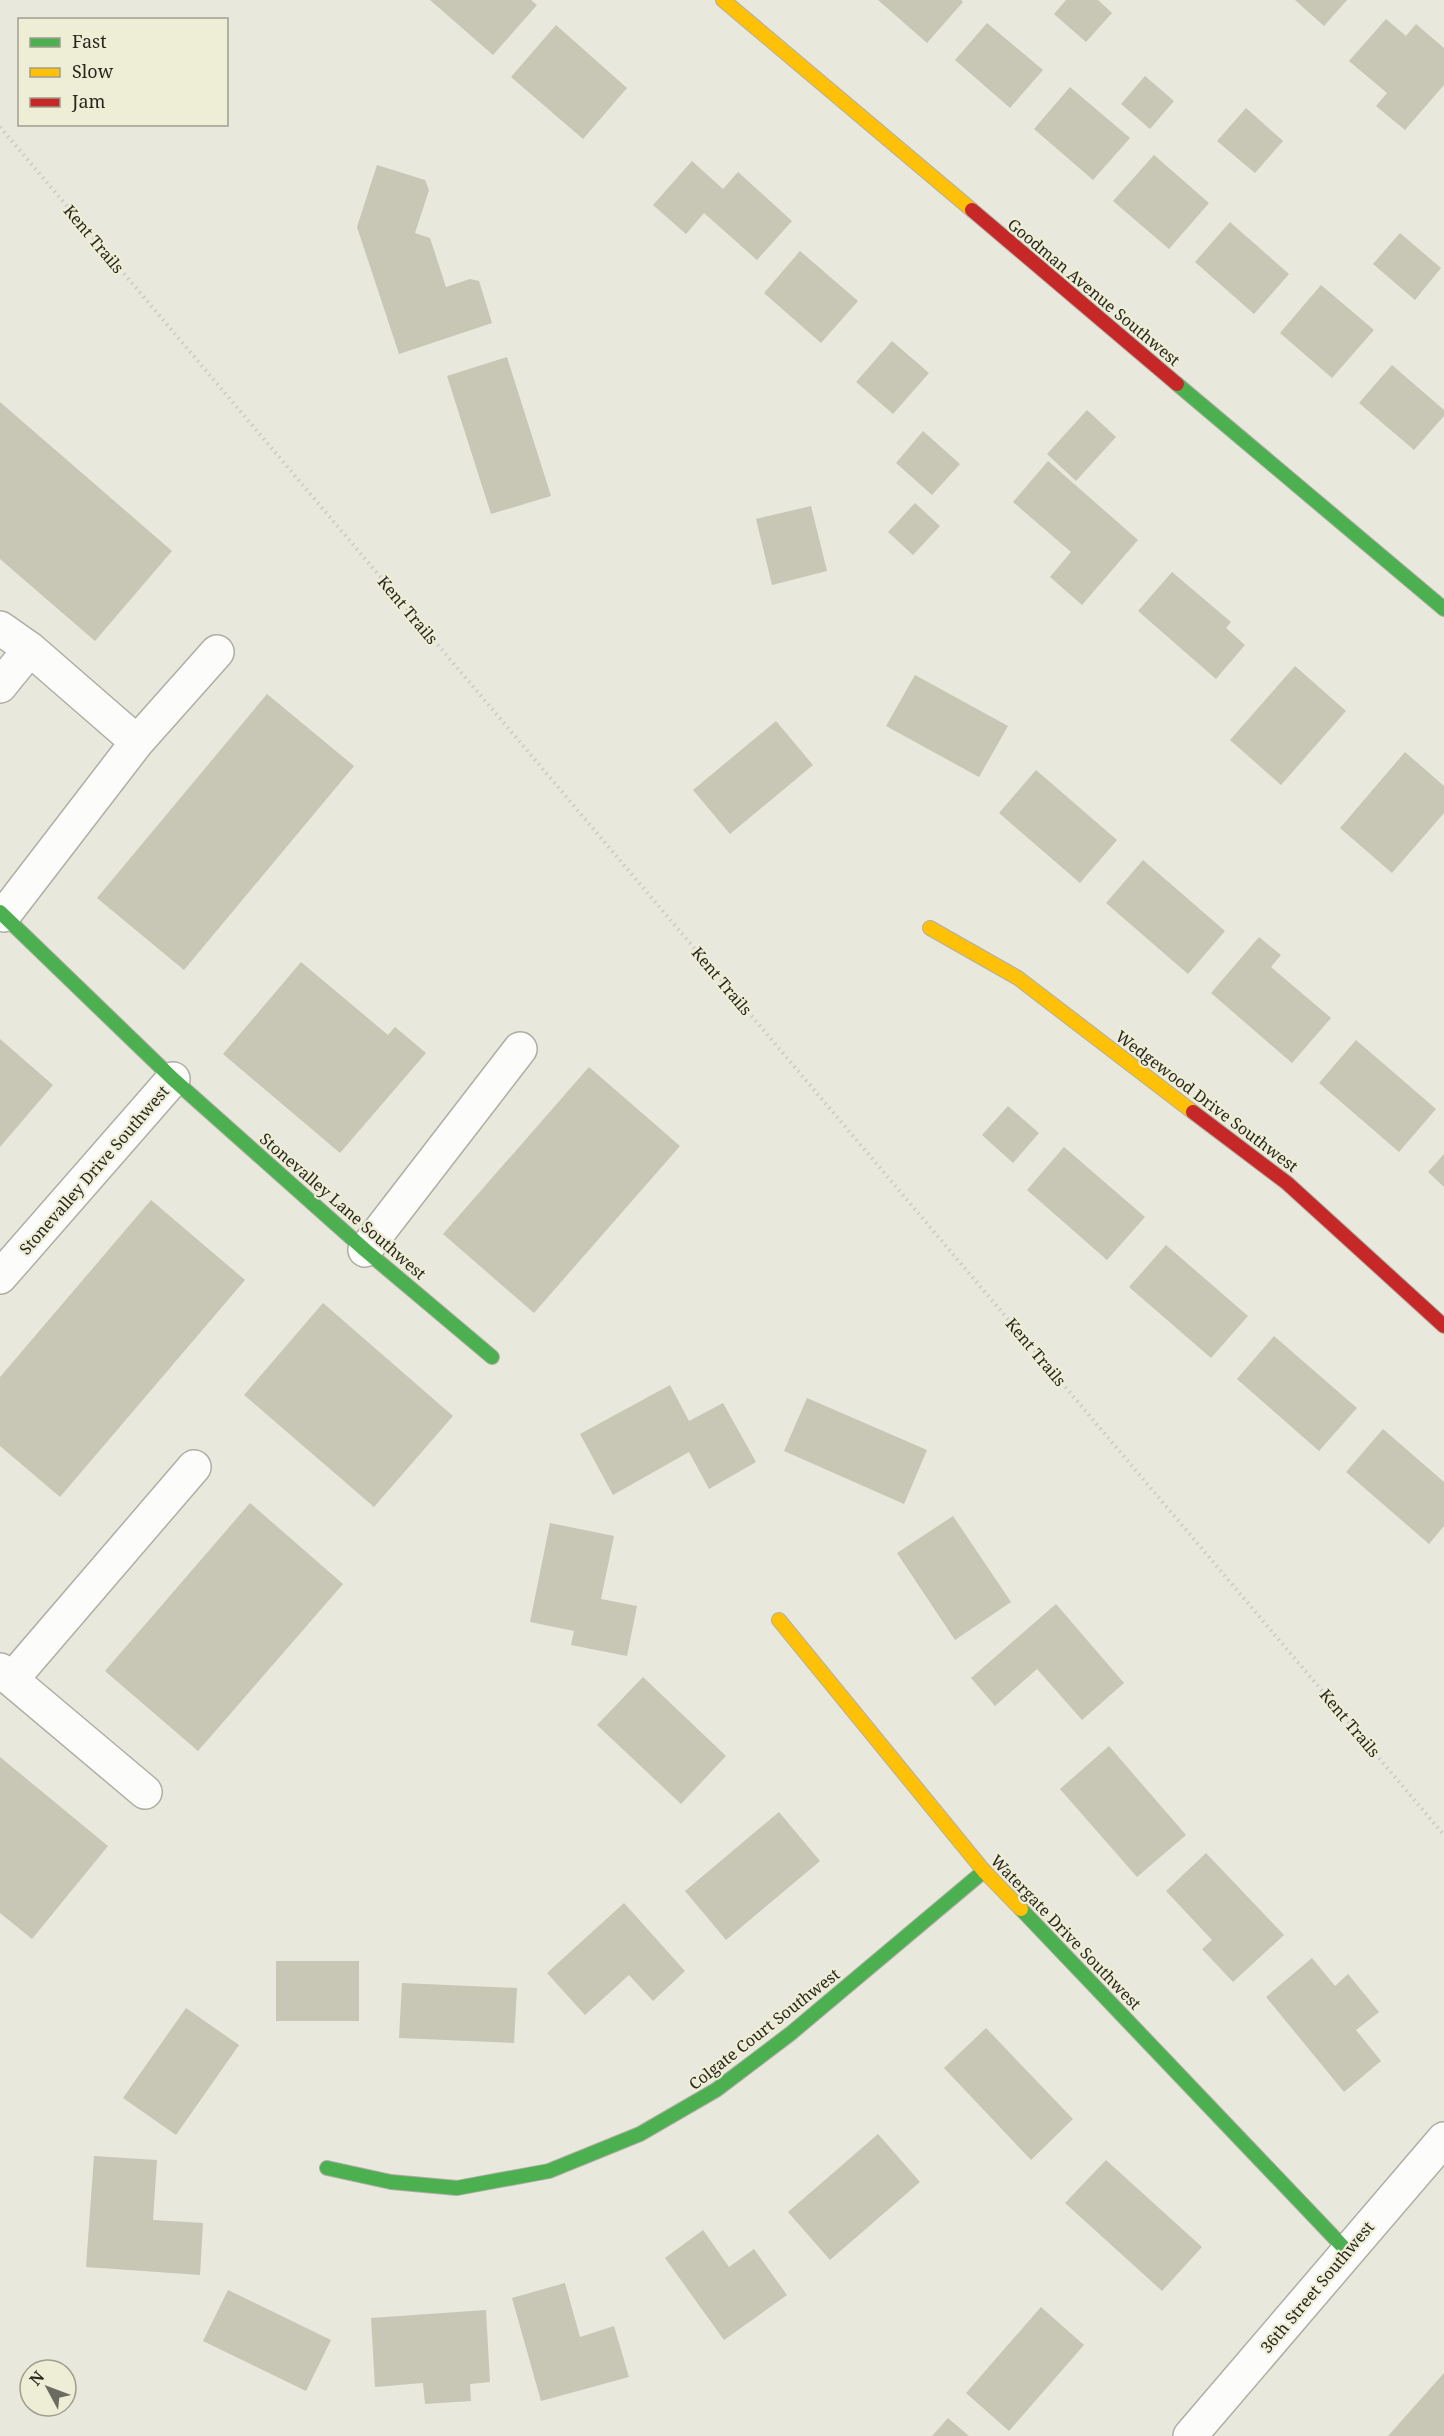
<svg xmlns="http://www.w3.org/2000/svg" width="1444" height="2436" viewBox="0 0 1444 2436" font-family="'Noto Serif',serif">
  <rect width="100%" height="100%" fill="#e8e8dc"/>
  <path fill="#c8c6b4" d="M430 0H531L537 5 493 55Z
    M878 0H961L963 2 927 43Z
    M1066 0H1098L1112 13 1086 42 1054 14Z
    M1295 0H1347L1324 26Z
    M1386 19 1406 36 1416 24 1444 48V85L1405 130 1376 106 1387 93 1349 61Z
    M987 23 1043 70 1010 108 955 60Z
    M556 25 627 88 583 139 511 77Z
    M1145 76 1174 101 1150 129 1121 104Z
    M1070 87 1130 138 1093 180 1034 129Z
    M1246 108 1283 141 1255 173 1217 141Z
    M1154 155 1209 203 1169 249 1113 201Z
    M692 161 723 189 738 172 792 221 757 260 704 213 686 234 653 205Z
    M377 165 425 180 429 190 415 233 430 238 446 287 470 279 479 281 492 323 399 354 357 227Z
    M1230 222 1289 274 1254 314 1195 262Z
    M1400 233 1441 268 1415 300 1373 264Z
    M800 251 858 301 821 343 764 293Z
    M1321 285 1374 330 1332 378 1280 333Z
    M892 341 929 373 893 414 856 382Z
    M507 357 551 496 491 514 447 376Z
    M1392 365 1444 410V416L1414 450 1359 403Z
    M0 402 172 551 95 641 0 559Z
    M1087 410 1116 437 1076 481 1047 454Z
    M923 431 960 464 932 495 896 463Z
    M1048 461 1138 540 1082 605 1050 577 1071 552 1013 502Z
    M915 503 940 526 913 555 888 532Z
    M811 506 827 571 772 585 756 519Z
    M1172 572 1231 622 1226 628 1245 645 1216 679 1138 611Z
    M1295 666 1346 711 1281 785 1230 740Z
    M915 675 1008 726 979 777 886 726Z
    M267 694 354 766 184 970 97 898Z
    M776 721 813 765 730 834 693 790Z
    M1405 752 1444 786V813L1392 873 1340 828Z
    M1036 770 1117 840 1080 883 999 813Z
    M1143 860 1225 931 1188 974 1106 903Z
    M1259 937 1281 955 1271 967 1331 1018 1292 1063 1211 993Z
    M301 962 388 1035 395 1027 426 1053 340 1153 223 1054Z
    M0 1039 53 1085 0 1147Z
    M1356 1040 1436 1109 1399 1152 1319 1083Z
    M589 1067 680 1146 534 1313 443 1234Z
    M1008 1106 1039 1133 1013 1163 982 1135Z
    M1064 1147 1145 1217 1107 1260 1027 1190Z
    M1444 1154V1187L1428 1172Z
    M151 1200 245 1280 60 1497 0 1446V1377Z
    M1166 1245 1248 1316 1211 1358 1129 1287Z
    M323 1303 453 1416 374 1507 244 1395Z
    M1274 1336 1357 1408 1319 1451 1237 1379Z
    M670 1385 689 1421 723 1403 756 1462 709 1489 689 1452 613 1495 580 1434Z
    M807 1398 927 1450 904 1504 784 1451Z
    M1383 1429 1444 1482V1526L1429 1544 1346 1472Z
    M250 1503 343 1584 198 1751 105 1671Z
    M953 1516 1011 1602 955 1640 897 1553Z
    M550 1523 614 1536 601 1599 637 1606 627 1656 571 1645 574 1631 530 1622Z
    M1056 1604 1124 1683 1082 1720 1037 1669 995 1706 971 1678Z
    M643 1677 726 1756 681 1804 597 1725Z
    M1109 1746 1186 1835 1137 1877 1060 1789Z
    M0 1757 108 1846 32 1939 0 1913Z
    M779 1812 820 1861 726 1940 685 1891Z
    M1206 1853 1284 1935 1233 1982 1202 1949 1212 1940 1166 1891Z
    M624 1903 685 1971 653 2001 629 1975 585 2015 547 1973Z
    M1312 1958 1335 1986 1348 1974 1379 2012 1356 2030 1381 2061 1344 2092 1266 1997Z
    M276 1961H359V2021H276Z
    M402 1983 517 1988 514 2043 399 2038Z
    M186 2008 239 2045 176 2135 123 2098Z
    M986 2028 1073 2119 1031 2160 944 2068Z
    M878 2134 920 2182 830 2260 788 2212Z
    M94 2156 157 2160 153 2220 203 2223 200 2275 86 2267Z
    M1106 2160 1202 2247 1162 2291 1065 2203Z
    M703 2230 729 2267 754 2249 787 2295 724 2340 665 2258Z
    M565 2283 580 2337 614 2326 629 2377 541 2401 512 2298Z
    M228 2290 331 2340 306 2391 203 2341Z
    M1041 2307 1084 2345 1009 2431 966 2393Z
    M486 2310 490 2382 470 2384 471 2401 425 2404 423 2383 375 2387 371 2318Z
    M1444 2373V2436H1388Z
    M948 2418 969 2436H932Z"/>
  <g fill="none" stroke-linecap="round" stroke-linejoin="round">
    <g stroke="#aeaea5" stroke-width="36">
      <path id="street" d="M0 628 30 649 137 742
        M0 686 30 649
        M4 915 137 742 217 652
        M365 1250 520 1049
        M0 1277 173 1079
        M0 1670 145 1792
        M12 1679 194 1467
        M1190 2436 1444 2139"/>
    </g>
    <g stroke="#aeaea5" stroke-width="16">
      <path id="fast" d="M1177 384 1444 609
        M0 912 173 1079 365 1250 492 1357
        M1021 1909 1347 2251
        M327 2168 391 2182 457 2188 549 2171 640 2134 716 2090 790 2034 984 1871"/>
    </g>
    <g stroke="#aeaea5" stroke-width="16">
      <path id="slow" d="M723 0 972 210
        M930 928 1018 978 1193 1112
        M779 1620 984 1871 1021 1909"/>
    </g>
    <g stroke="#aeaea5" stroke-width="16">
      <path id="jam" d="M972 210 1177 384
        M1193 1112 1287 1183 1444 1326"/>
    </g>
    <path stroke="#cbcac5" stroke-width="4" stroke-dasharray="1.5 4.5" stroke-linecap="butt" d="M0 127 1444 1835"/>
    <use href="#street" stroke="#fcfcfa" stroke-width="33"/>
    <use href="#fast" stroke="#4caf50" stroke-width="14"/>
    <use href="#slow" stroke="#ffc107" stroke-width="14"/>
    <use href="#jam" stroke="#c62828" stroke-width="14"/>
  </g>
  <g text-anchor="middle" stroke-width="4.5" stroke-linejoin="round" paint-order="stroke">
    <g font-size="16" fill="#28271f" stroke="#eeedd6">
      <text transform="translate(94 239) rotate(50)" y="6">Kent Trails</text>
      <text transform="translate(1094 292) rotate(40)" y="6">Goodman Avenue Southwest</text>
      <text transform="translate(408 610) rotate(50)" y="6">Kent Trails</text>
      <text transform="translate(722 981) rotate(50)" y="6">Kent Trails</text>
      <text transform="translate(1207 1101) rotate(37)" y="6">Wedgewood Drive Southwest</text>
      <text transform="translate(94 1170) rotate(-49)" y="6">Stonevalley Drive Southwest</text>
      <text transform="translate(343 1206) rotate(41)" y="6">Stonevalley Lane Southwest</text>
      <text transform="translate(1036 1352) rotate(50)" y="6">Kent Trails</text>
      <text transform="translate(1350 1723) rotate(50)" y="6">Kent Trails</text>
      <text transform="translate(1066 1932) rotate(46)" y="6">Watergate Drive Southwest</text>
      <text transform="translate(764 2029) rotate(-38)" y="6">Colgate Court Southwest</text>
      <text transform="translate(1317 2287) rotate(-50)" y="6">36th Street Southwest</text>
    </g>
  </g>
  <rect x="18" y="18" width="210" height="108" fill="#eeedd6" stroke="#9f9e8d" stroke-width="1.5"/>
  <rect x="30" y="38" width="30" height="9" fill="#4caf50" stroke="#9f9e8d" stroke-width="1.5"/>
  <text x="72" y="48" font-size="18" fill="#28271f">Fast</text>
  <rect x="30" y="68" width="30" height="9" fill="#ffc107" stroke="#9f9e8d" stroke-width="1.5"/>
  <text x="72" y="78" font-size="18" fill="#28271f">Slow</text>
  <rect x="30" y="98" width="30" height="9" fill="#c62828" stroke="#9f9e8d" stroke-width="1.5"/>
  <text x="72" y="108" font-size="18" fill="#28271f">Jam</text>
  <g transform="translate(48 2388) rotate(311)"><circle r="28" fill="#eeedd6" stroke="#9f9e8d" stroke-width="1.5"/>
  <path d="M0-4.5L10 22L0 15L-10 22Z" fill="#6b6b61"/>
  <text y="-9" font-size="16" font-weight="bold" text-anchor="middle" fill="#28271f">N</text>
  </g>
</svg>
